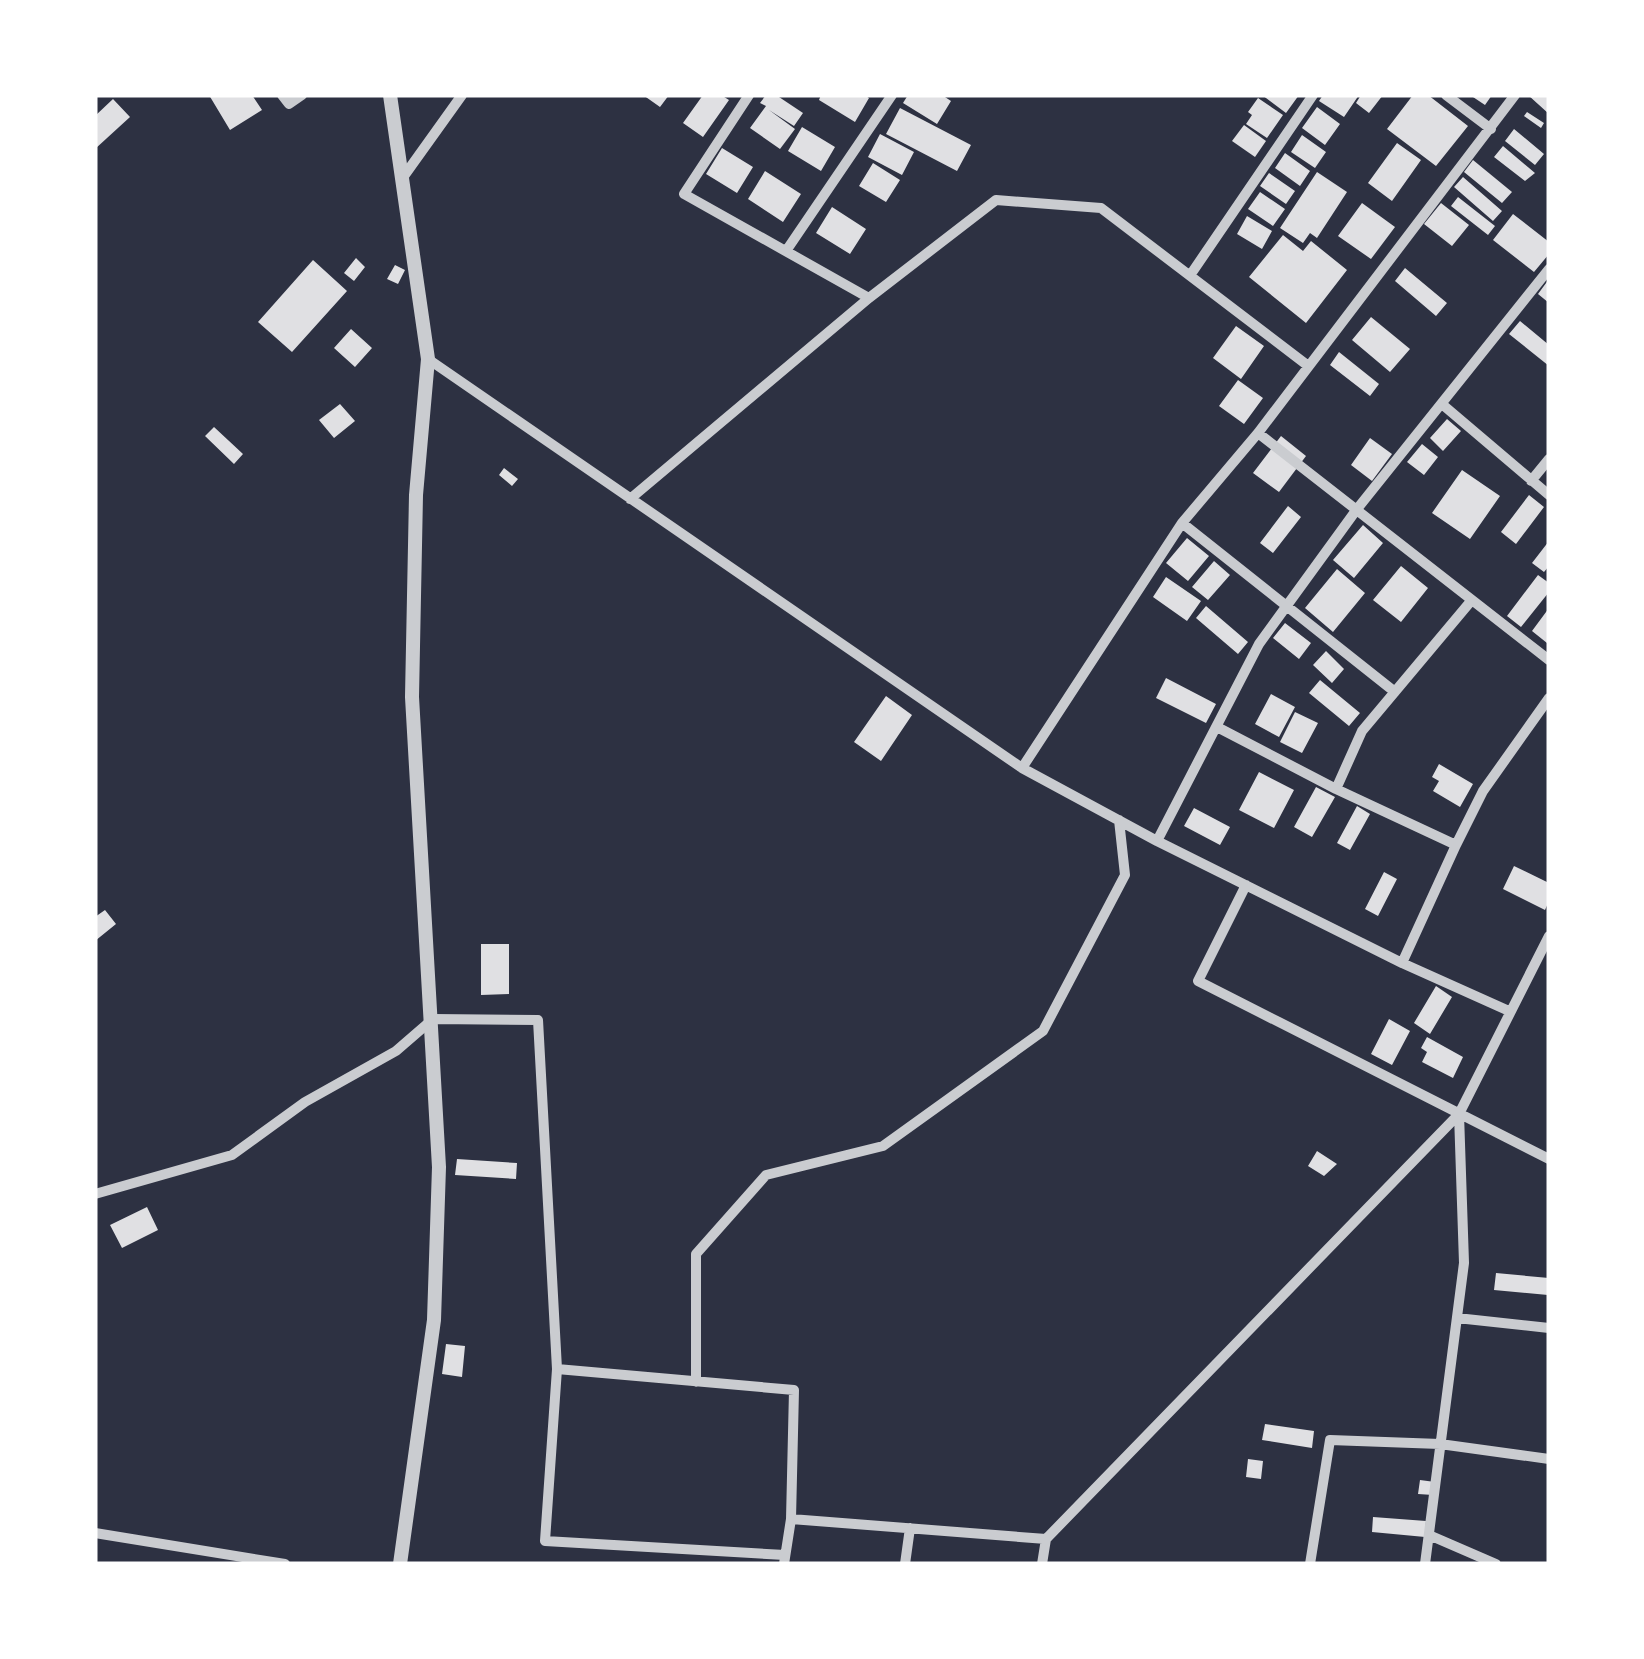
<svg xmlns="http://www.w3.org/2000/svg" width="1644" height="1659" viewBox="0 0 1644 1659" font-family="Roboto,sans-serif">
  <rect width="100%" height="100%" fill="#2d3142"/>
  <path fill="#e0e0e3" d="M209 95H252L262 110 230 130Z
    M643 95H669L660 107Z
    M703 95H721L729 100 703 137 683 123Z
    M766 95H776L803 113 794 126 769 110 795 129 780 149 750 128 766 106 760 103Z
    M821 95H864L869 98 855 122 819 100Z
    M908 95H942L951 101 937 124 903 103Z
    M1262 95H1299L1286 113Z
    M1323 95H1359L1344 117 1319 101Z
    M1361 95H1383L1369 113 1356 103Z
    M1413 95H1428L1468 126 1436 166 1387 129Z
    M1470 95H1492L1485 105Z
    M1528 95H1549V114Z
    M1258 98 1283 115 1267 138 1246 124 1252 115 1248 112Z
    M113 99 130 117 95 149V116Z
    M1317 107 1340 124 1325 145 1302 128Z
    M900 108 971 145 957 171 886 134Z
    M1527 112 1544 123 1541 128 1524 116Z
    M1244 125 1266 141 1255 157 1232 141Z
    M802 127 835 147 821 171 788 151Z
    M1514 129 1544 154 1535 165 1505 141Z
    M880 134 914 152 902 175 868 157Z
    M1302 135 1326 152 1315 168 1291 152Z
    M1397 143 1421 160 1392 201 1368 183Z
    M1503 146 1535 173 1525 181 1494 157Z
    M722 148 753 167 737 193 706 174Z
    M1285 153 1310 171 1300 186 1275 168Z
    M1473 160 1512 192 1502 203 1464 172Z
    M873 163 900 180 886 202 859 186Z
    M765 171 801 194 783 222 748 199Z
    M1317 172 1347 192 1317 238 1310 233 1303 243 1280 228Z
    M1269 173 1295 191 1286 204 1260 186Z
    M1463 177 1502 211 1493 221 1454 187Z
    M1260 192 1285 209 1273 226 1248 209Z
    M1458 197 1495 226 1488 235 1451 206Z
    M1362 203 1395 227 1371 259 1338 236Z
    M1441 203 1469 225 1452 246 1424 224Z
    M832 207 866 229 850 254 816 233Z
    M1513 214 1549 242V254L1534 272 1493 240Z
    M1247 216 1272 231 1262 249 1237 234Z
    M1283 235 1303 251 1311 241 1347 270 1306 323 1249 277Z
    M356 258 365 267 354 281 344 273Z
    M313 260 347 291 292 352 258 322Z
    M395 265 405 270 398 284 387 279Z
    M1405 268 1447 303 1436 316 1395 281Z
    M1549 279V303L1538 294Z
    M1371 317 1410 349 1390 372 1352 340Z
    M1520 321 1549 345V366L1509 334Z
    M1236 326 1264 346 1241 379 1213 358Z
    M351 329 372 348 355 367 334 348Z
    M1339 352 1379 384 1370 396 1330 365Z
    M1238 380 1263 398 1244 424 1219 406Z
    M340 404 355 421 334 438 319 420Z
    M1447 419 1461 431 1443 451 1430 438Z
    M214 427 243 454 234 464 205 436Z
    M1281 436 1306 456 1279 492 1253 473Z
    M1370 438 1392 454 1372 481 1351 465Z
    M1422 444 1438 457 1424 475 1407 462Z
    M504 468 518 479 512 486 499 475Z
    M1462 470 1500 496 1470 539 1432 513Z
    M1529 495 1544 507 1516 544 1501 532Z
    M1288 506 1301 517 1273 553 1260 543Z
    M1363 525 1383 543 1354 578 1333 560Z
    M1187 538 1209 556 1188 581 1166 563Z
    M1549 541V566L1544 572 1532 563Z
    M1214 561 1230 575 1208 600 1192 587Z
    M1401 566 1428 588 1401 622 1373 600Z
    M1337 569 1365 593 1333 632 1305 608Z
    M1538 575 1549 583V592L1521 627 1507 616Z
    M1166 577 1201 601 1187 621 1153 597Z
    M1206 606 1248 642 1238 654 1196 618Z
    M1549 608V640L1547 643 1532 631Z
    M1285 623 1311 643 1299 659 1273 638Z
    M1326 651 1344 669 1332 683 1313 665Z
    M1166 678 1216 704 1206 723 1156 698Z
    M1320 680 1360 713 1349 726 1309 693Z
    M1271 694 1295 707 1279 737 1255 724Z
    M886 696 912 715 881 761 854 742Z
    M1295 712 1318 723 1302 753 1280 742Z
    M1439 764 1473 784 1460 807 1433 791 1439 781 1432 777Z
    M1259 772 1294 790 1274 828 1239 810Z
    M1316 787 1335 797 1312 837 1294 827Z
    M1357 806 1370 814 1350 850 1337 843Z
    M1194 808 1230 827 1220 845 1184 826Z
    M1514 866 1549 883V901L1545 910 1503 889Z
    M1384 872 1397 879 1378 916 1365 909Z
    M105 910 116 924 95 941V917Z
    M481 944H509V994L481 995Z
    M1436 986 1452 997 1430 1034 1414 1023Z
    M1389 1019 1410 1031 1392 1065 1371 1054Z
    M1427 1037 1463 1057 1453 1078 1422 1062 1427 1052 1421 1048Z
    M1317 1151 1337 1164 1324 1176 1308 1166Z
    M457 1159 517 1163 516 1179 455 1175Z
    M147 1207 158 1230 122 1248 110 1225Z
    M1496 1273 1549 1278 1548 1295 1494 1290Z
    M446 1344 465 1346 462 1377 442 1374Z
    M1265 1424 1314 1431 1312 1448 1262 1440Z
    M1248 1459 1263 1461 1261 1479 1246 1477Z
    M1420 1480 1435 1482 1433 1495 1418 1494Z
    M1373 1517 1426 1521 1425 1537 1372 1532Z"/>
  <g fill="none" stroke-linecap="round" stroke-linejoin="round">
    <path stroke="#caccd0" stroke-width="10" d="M282 95 289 104 302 95
      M749 95 684 194 869 298 996 200 1101 208 1307 365
      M1446 95 1491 129
      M404 176 462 95
      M786 251 892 95
      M1191 274 1313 95
      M428 359 1022 768 1157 841 1402 963
      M1443 405 1549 495
      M1258 433 1549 660
      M1531 481 1549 459
      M630 499 869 298
      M1182 523 1395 692
      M1217 727 1336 789 1456 845 1483 791 1549 698
      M1022 768 1182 523 1258 433 1515 95
      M1336 789 1362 731 1471 601
      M1157 841 1259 644 1357 509 1549 269
      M1456 845 1402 963 1509 1011
      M1246 885 1198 981 1549 1159
      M95 1194 232 1155 305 1102 396 1051 433 1019 538 1020 557 1369 794 1390 791 1519 1046 1539
      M1457 1318 1549 1328
      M557 1369 545 1541 785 1555
      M696 1382V1254L766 1175 883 1146 1043 1031 1125 875 1119 820
      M95 1533 285 1564
      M1429 1535 1496 1564
      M784 1564 791 1519
      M905 1564 910 1528
      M1042 1564 1046 1539 1459 1114 1549 936
      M1310 1564 1330 1440 1440 1444 1549 1459
      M1425 1564 1464 1263 1459 1114"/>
    <path stroke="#caccd0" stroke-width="14" d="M390 95 428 359 416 495 412 697 439 1167 434 1320 400 1564"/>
  </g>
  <rect width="1644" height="1659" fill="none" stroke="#ffffff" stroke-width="195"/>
</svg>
